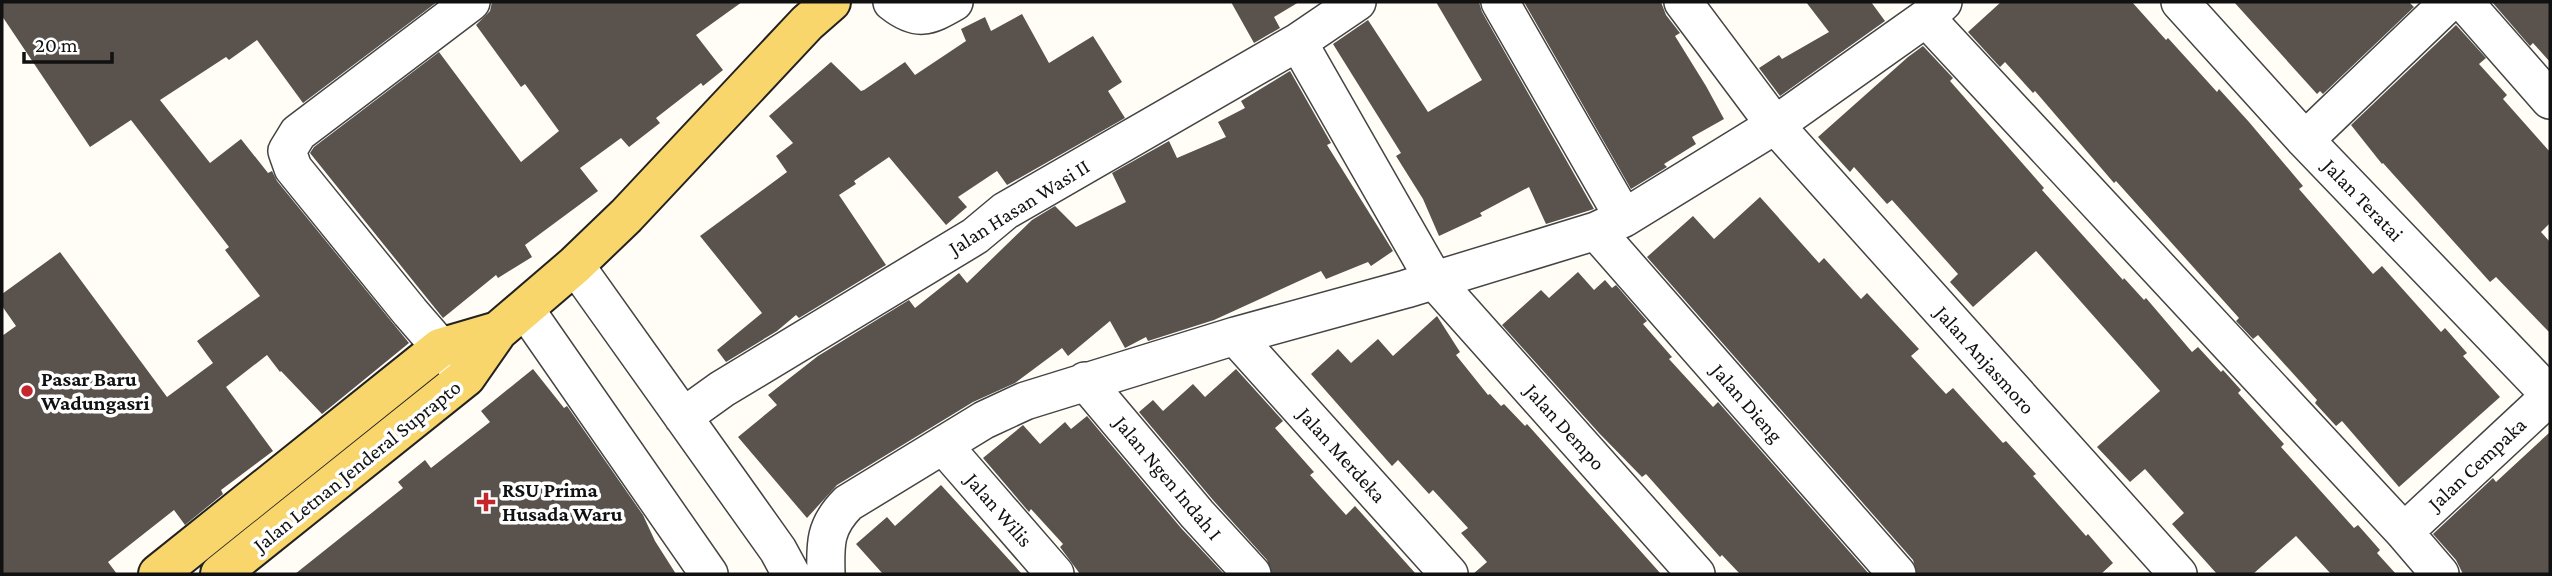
<svg xmlns="http://www.w3.org/2000/svg" width="2552" height="576" viewBox="0 0 2552 576" font-family="'Crimson Pro',serif">
  <rect width="100%" height="100%" fill="#fffdf5"/>
  <path fill="#5a524d" d="M2 2H437L303 103 257 40 229 60 226 57 160 100 210 163 241 139 268 173 272 171 277 181 409 343 322 414 281 371 280 372 267 355 226 387 273 451 221 490 223 494 185 525 174 510 108 562 117 574H2V336L16 326 2 306V294L60 252 167 397 213 363 197 341 260 296 225 250 229 247 131 120 90 147 2 16Z
    M492 2H742L696 35 723 70 703 86 701 83 656 118 660 123 629 147 621 138 580 168 598 191 525 245 532 257 498 278 496 275 443 318 310 153 314 147 439 52 521 162 559 131 525 84 521 87 476 25 490 11Z
    M1231 2H1299L1274 17 1280 28 1254 43Z
    M1436 2H1479L1482 12 1594 209 1546 224 1529 187 1480 213 1482 216 1439 236 1423 199 1396 156 1401 153 1333 44 1368 20 1428 112 1482 80Z
    M1524 2H1661L1666 15 1680 33 1675 36 1706 86 1724 119 1692 137 1696 144 1664 164 1667 167 1631 189Z
    M1806 2H1871L1885 21 1780 96 1759 68 1779 55 1782 59 1829 32Z
    M2001 2H2132L2166 40 2168 38 2217 92 2219 89 2249 122 2303 186 2299 189 2373 274 2382 266 2441 332 2445 328 2467 353 2463 356 2500 397 2399 487 2342 421 2336 426 2315 403 2317 400 2258 335 2253 339 2236 321 2239 318 2116 181 2114 183 2035 91 2033 93 2005 62 2000 67 1968 32Z
    M2234 2H2409L2414 7 2323 94 2320 91 2317 94Z
    M2492 2H2550V62L2533 43 2530 46Z
    M1022 14 1049 63 1093 36 1122 82 1108 91 1125 118 1007 185 997 171 958 197 967 207 946 225 889 157 854 181 856 184 839 195 886 265 799 318 796 315 777 331 726 362 717 350 762 313 700 236 787 172 776 156 793 143 769 116 831 62 861 91 864 90 905 62 915 75 966 41 961 29 985 17 991 31Z
    M2456 25 2486 58 2479 64 2507 95 2503 99 2550 152V223L2541 232 2550 242V333L2496 277 2490 282 2383 163 2382 164 2351 125Z
    M1923 46 1953 78 1950 81 2044 188 2042 190 2123 280 2124 278 2144 300 2146 298 2192 352 2198 347 2221 372 2223 370 2241 390 2238 393 2284 444 2281 447 2354 528 2358 525 2380 550 2377 553 2396 574H2331L2296 536 2253 574H2217L2172 524 2184 513 2145 469 2130 482 2097 447 2160 391 2036 251 1973 307 1950 282 1958 274 1892 200 1887 204 1854 167 1850 172 1818 137 1908 57Z
    M1290 71 1331 143 1327 145 1393 251 1371 266 1368 262 1326 279 1321 271 1214 320 1148 341 1146 337 1125 348 1110 321 1068 356 1062 348 1015 383 973 402 837 485 807 518 738 437 777 405 768 395 818 356 909 300 915 308 959 273 967 283 1032 220 1055 206 1076 227 1126 202 1112 173 1169 141 1177 158 1226 137 1218 122 1245 108 1241 101Z
    M1760 197 1819 263 1824 258 1861 299 1867 293 1919 349 1911 356 1946 394 1953 388 2003 443 2006 441 2036 474 2033 476 2086 536 2088 534 2113 563 2101 574H1917L1913 560 1647 257 1693 216 1714 239Z
    M1578 272 1594 290 1605 280 1612 288 1616 285 1647 321 1643 324 1672 357 1669 359 1713 407 1718 402 1869 574H1740L1722 555 1720 557 1646 474 1642 477 1599 433 1502 325 1541 290 1549 298Z
    M1437 316 1460 352 1456 355 1488 395 1490 394 1501 406 1504 404 1525 426 1527 424 1661 574H1473L1487 562 1461 533 1468 528 1433 490 1429 494 1398 460 1392 466 1311 374 1338 349 1351 363 1378 339 1393 356Z
    M533 369 564 408 567 406 643 515 655 541 676 574H295L403 488 398 482 425 460 431 468 490 422 481 411Z
    M1236 369 1283 421 1275 428 1314 472 1310 475 1346 515 1355 506 1416 574H1272L1267 560 1213 500 1139 412 1153 400 1163 411 1193 384 1205 397Z
    M1087 416 1181 528 1224 574H1080L1060 547 1063 544 1031 509 1029 512 983 458 1023 425 1040 444 1065 422 1071 429Z
    M2550 432V574H2463L2456 560 2433 534 2493 478 2496 482Z
    M941 485 1022 574H883L856 544 887 517 895 526Z"/>
  <g fill="none" stroke-linecap="round" stroke-linejoin="round">
    <g stroke="#444" stroke-width="40">
      <path id="minor" d="M892 2C917 22 928 17 954 2
        M1500 2 1624 218
        M1683 2 1775 125 2178 574
        M2180 2 2305 140 2550 395
        M2464 2 2550 100
        M1926 18 2404 532 2440 574
        M1298 42 1434 280 1696 574
        M2305 140 2449 2
        M1596 231 1897 574
        M575 265 778 550 791 574
        M525 309 709 574
        M1235 336 1449 574
        M461 371 410 312 293 168 287 151 298 133 471 2
        M1085 381 1197 514 1252 574
        M683 417 722 389 975 236 1005 211 1298 42 1357 2
        M943 445 1055 574
        M2404 532 2550 396
        M826 574C825 543 825 526 848 503L984 420 1025 401 1235 336 1406 289 1596 231 1624 218 1775 125 1926 18 1943 2"/>
    </g>
    <g stroke="#222" stroke-width="42">
      <path id="major" d="M158 574 440 348 498 331
        M220 574 466 377 498 331 575 265 626 216 807 23 831 2"/>
    </g>
    <use href="#minor" stroke="#fff" stroke-width="37"/>
    <use href="#major" stroke="#f9d66b" stroke-width="38"/>
  </g>
  <g fill="#c4262e" stroke="#fff" stroke-width="2.5">
    <circle cx="27" cy="391" r="7"/>
    <path d="M482.5 491.5h7v7h7v7h-7v7h-7v-7h-7v-7h7z"/>
  </g>
  <g text-anchor="middle" stroke-width="7" stroke-linejoin="round" paint-order="stroke">
    <g font-size="21" fill="#111" stroke="#fff">
      <text transform="translate(2363 200) rotate(46)" y="7">Jalan Teratai</text>
      <text transform="translate(1019 207) rotate(-32)" y="7">Jalan Hasan Wasi II</text>
      <text transform="translate(1985 360) rotate(48)" y="7">Jalan Anjasmoro</text>
      <text transform="translate(1747 403) rotate(49)" y="7">Jalan Dieng</text>
      <text transform="translate(1565 427) rotate(48)" y="7">Jalan Dempo</text>
      <text transform="translate(1342 455) rotate(48)" y="7">Jalan Merdeka</text>
      <text transform="translate(2477 464) rotate(-43)" y="7">Jalan Cempaka</text>
      <text transform="translate(357 466) rotate(-39)" y="7">Jalan Letnan Jenderal Suprapto</text>
      <text transform="translate(1168 478) rotate(50)" y="7">Jalan Ngen Indah I</text>
      <text transform="translate(999 510) rotate(49)" y="7">Jalan Wilis</text>
    </g>
    <g font-size="21" font-weight="bold" fill="#111" stroke="#fff" text-anchor="start">
      <text x="41" y="386">Pasar Baru<tspan x="41" dy="24">Wadungasri</tspan></text>
      <text x="502" y="497">RSU Prima<tspan x="502" dy="24">Husada Waru</tspan></text>
    </g>
  </g>
  <rect width="2552" height="576" fill="none" stroke="#111111" stroke-width="7"/>
  <path d="M24 52v10h88v-10" fill="none" stroke="#111111" stroke-width="3.5"/>
  <text x="35" y="52" font-size="21" fill="#111111" stroke="#ffffff" stroke-width="5" paint-order="stroke">20 m</text>
</svg>
